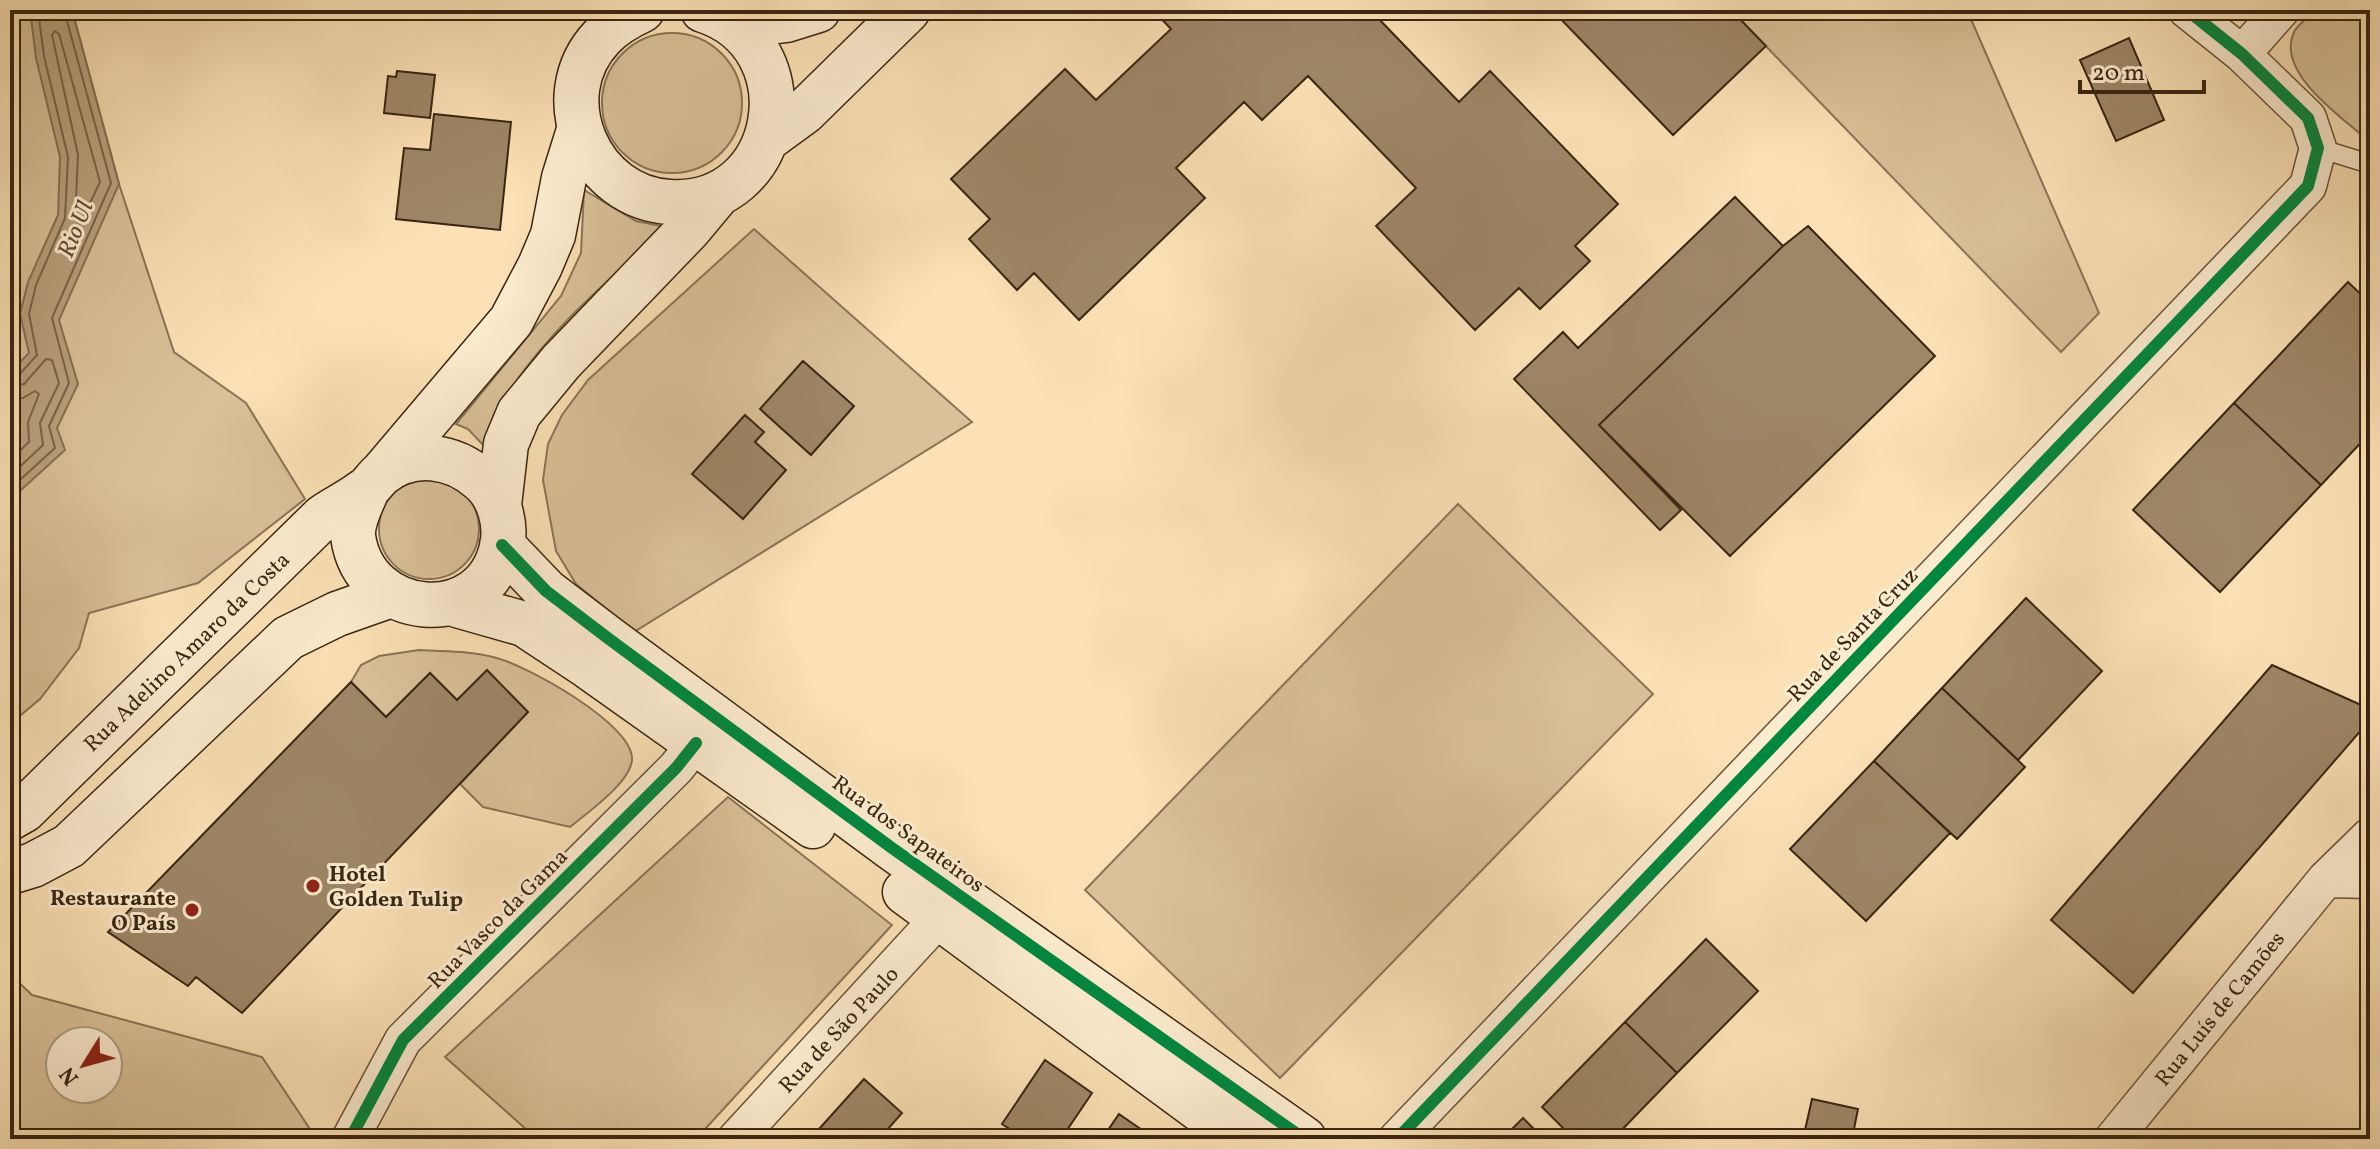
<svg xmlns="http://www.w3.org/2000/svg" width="2380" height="1149" viewBox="0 0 2380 1149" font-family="Vollkorn,serif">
  <rect width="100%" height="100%" fill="#fbe1b5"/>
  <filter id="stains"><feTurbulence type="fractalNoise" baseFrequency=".0025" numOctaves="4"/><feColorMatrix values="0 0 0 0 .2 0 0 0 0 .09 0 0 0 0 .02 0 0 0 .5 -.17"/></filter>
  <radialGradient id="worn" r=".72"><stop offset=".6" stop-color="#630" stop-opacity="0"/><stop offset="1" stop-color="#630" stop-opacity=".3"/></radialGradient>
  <path fill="#dac199" stroke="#8a7456" stroke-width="2" fill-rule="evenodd" d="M10 10H72L119 184 174 352 246 403 305 499 198 583 89 613 79 648 40 699 10 724Z
    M1731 10H1967L2099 313 2061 352Z
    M2316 10H2370V142C2343 118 2275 73 2294 32 2298 24 2310 16 2316 10Z
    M602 103a70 70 0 1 1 140 0a70 70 0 1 1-140 0Z
    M584 190 636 221 666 227C613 277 554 325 513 386 501 404 494 427 485 447L468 429 456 424 561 296 581 253Z
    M754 229 972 422 634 632 576 584 556 551 543 480 548 444 562 415 588 380Z
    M379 529a50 50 0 1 1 100 0a50 50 0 1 1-100 0Z
    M1458 504 1653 694 1280 1078 1085 890Z
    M419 650C444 651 469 651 493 657 525 664 635 725 632 760 630 783 587 813 570 827L483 807 460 784 528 712 487 671 457 700 430 673 386 717 351 682 361 665 379 656Z
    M728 797 892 925 696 1139H537L445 1057Z
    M10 974 32 995 262 1057 316 1138 10 1139ZM108 1041V1089H60V1041Z"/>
  <path fill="#b9a17e" stroke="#867053" stroke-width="2" d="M30 10H72L119 184 59 320 78 384 57 428 65 450 10 500V372L29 353 20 314 28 282 58 215 60 157 36 58Z"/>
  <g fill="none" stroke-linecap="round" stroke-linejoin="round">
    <path stroke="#796448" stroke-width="2" d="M55 31 59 34 100 182 80 224 75 220 78 155 52 35Z
      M10 377 18 376 37 355 29 314 36 285 65 218 68 157 44 56 38 10
      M10 387 24 384 46 359 52 360 59 383 40 423 43 445 10 476
      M10 399 23 398 35 391 39 394 28 422 29 442 10 460
      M10 489 55 448 49 426 69 383 52 318 111 183 64 10"/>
  </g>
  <path fill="#9e8767" stroke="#392612" stroke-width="2" d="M1153 10H1381L1375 15 1459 102 1490 71 1618 204 1575 246 1590 261 1540 309 1519 288 1475 330 1376 226 1416 188 1308 76 1262 120 1244 102 1176 168 1205 198 1079 320 1034 273 1017 290 969 239 990 219 951 179 1065 69 1096 100 1171 29Z
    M1552 10H1731L1766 46 1673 135Z
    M2129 38 2164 120 2116 141 2080 60Z
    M397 71 435 75 430 118 384 113 388 76 396 77Z
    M434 114 511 122 500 230 396 219 404 148 430 150Z
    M1735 197 1783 246 1599 425 1681 510 1660 530 1514 379 1563 332 1578 348Z
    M1808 226 1935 356 1730 556 1599 425 1783 246Z
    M2348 282 2370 303V433L2321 485 2234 403Z
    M803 361 854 406 811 455 760 409Z
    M2234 403 2321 485 2220 592 2133 510Z
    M745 415 764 432 755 442 786 470 743 519 692 474Z
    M2026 598 2102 671 2018 760 1942 688Z
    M2272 665 2370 709V720L2133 993 2051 920Z
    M487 670 528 712 242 1013 196 977 188 986 108 932 351 682 386 717 430 673 457 700Z
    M1942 688 2025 767 1957 839 1874 761Z
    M1874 761 1950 833 1866 921 1790 849Z
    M1706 939 1758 991 1677 1073 1625 1022Z
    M1625 1022 1677 1073 1613 1139H1574L1542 1107Z
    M1045 1060 1092 1093 1061 1139H1025L1002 1124Z
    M864 1079 902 1113 879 1139H810Z
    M1812 1099 1858 1109 1852 1139H1803Z
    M1119 1114 1155 1139H1102Z
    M1523 1118 1544 1139H1502Z
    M1563 1128 1574 1139H1552Z"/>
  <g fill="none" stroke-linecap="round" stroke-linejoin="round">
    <g stroke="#6a553b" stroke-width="21">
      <path id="lane" d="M2318 148 2370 164"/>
    </g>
    <g stroke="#6a553b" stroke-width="39">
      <path id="street" d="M2242 54 2281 10
        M2326 879 2370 880
        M350 1139 403 1040 676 768 696 743
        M736 1139 939 918
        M1397 1139 2308 186 2318 148 2308 118 2242 54 2187 10
        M2113 1139 2326 879 2370 836"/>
    </g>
    <g stroke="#392612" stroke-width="47">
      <path id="secondary" d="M642 10C627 17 613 25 602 37 545 97 590 198 670 202 784 209 812 45 703 10
        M736 26 786 20 818 10
        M767 139 804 112 908 10
        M383 472 511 321 540 266 553 235 564 178 579 130
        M499 505 506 444 519 413 561 362 689 229 719 193
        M502 545 546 591 609 639 892 848 1304 1139
        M450 603 524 624 589 667 813 826
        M10 818 24 810 323 517C336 508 351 501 364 491 371 487 375 479 381 474 412 449 453 455 481 480 499 495 507 524 502 547 484 631 364 620 353 536 352 521 361 504 367 490
        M10 872 33 865 69 846 288 638 337 614 391 595
        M905 892 1240 1139"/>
    </g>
    <use href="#lane" stroke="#fceccf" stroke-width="18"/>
    <use href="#street" stroke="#fceccf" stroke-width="36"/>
    <use href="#secondary" stroke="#fceccf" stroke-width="44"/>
    <g stroke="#fceccf" stroke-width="17">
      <path id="cycleway" d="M502 545 546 591 609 639 892 848 1304 1139
        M350 1139 403 1040 676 768 696 743
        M1397 1139 2308 186 2318 148 2308 118 2242 54 2187 10"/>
    </g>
    <use href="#cycleway" stroke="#00873e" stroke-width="12"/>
  </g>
  <g fill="#8f2418" stroke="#fceccf" stroke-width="3">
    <circle cx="313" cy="886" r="8"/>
    <circle cx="192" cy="910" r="8"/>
  </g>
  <g text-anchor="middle" stroke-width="6" stroke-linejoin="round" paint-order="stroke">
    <g font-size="22" fill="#392612" stroke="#fceccf">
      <text transform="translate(1852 634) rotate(-46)" y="8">Rua de Santa Cruz</text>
      <text transform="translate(186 651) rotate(-44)" y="8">Rua Adelino Amaro da Costa</text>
      <text transform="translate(909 833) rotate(36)" y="8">Rua dos Sapateiros</text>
      <text transform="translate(497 918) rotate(-45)" y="8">Rua Vasco da Gama</text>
      <text transform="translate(2219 1008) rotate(-51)" y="8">Rua Luís de Camões</text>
      <text transform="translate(838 1029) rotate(-47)" y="8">Rua de São Paulo</text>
    </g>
    <g font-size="22" font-weight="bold" fill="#392612" stroke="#fceccf" text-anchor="start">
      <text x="329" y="881">Hotel<tspan x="329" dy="25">Golden Tulip</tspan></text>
      <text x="176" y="905" text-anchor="end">Restaurante<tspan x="176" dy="25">O País</tspan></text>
    </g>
    <g font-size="24" font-style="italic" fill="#5f4b32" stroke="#fceccf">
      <text transform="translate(75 229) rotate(-68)" y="8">Rio Ul</text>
    </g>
  </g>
  <rect width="2380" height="1149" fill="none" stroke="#fbe1b5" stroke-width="40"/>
  <rect x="12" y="12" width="2356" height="1125" fill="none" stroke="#392612" stroke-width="4"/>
  <rect x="20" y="20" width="2340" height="1109" fill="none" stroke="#392612" stroke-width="2"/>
  <g transform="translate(84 1065) rotate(233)"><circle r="38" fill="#fceccf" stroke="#ae9d83" stroke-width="2"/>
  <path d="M0-6L14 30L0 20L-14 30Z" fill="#8f2418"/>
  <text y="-12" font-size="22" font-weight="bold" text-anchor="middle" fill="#392612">N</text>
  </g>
  <path d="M2080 80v12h124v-12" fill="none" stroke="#392612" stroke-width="4"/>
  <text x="2092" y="80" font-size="24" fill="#392612" stroke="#fceccf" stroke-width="6" paint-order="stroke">20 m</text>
  <rect width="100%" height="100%" filter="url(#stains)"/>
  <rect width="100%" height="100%" fill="url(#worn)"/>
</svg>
